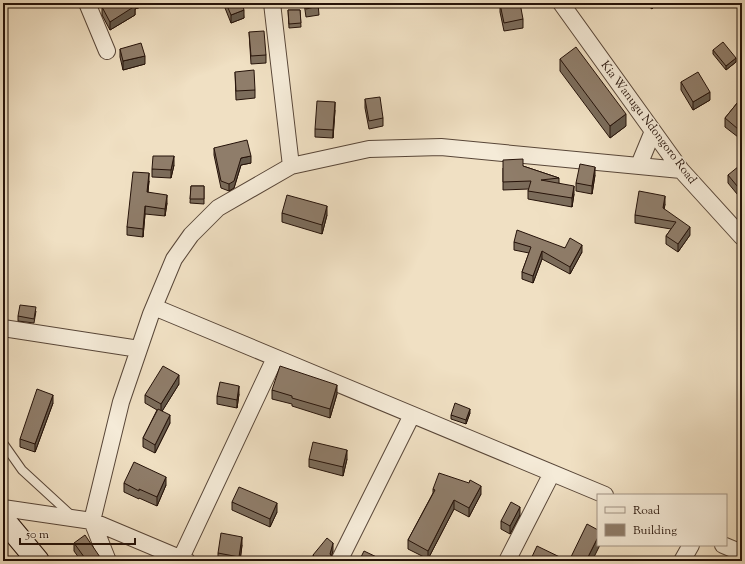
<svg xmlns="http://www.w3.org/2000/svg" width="745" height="564" viewBox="0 0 745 564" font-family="'Sorts Mill Goudy',serif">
  <rect width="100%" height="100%" fill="#f0e0c3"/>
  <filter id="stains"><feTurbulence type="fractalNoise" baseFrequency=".005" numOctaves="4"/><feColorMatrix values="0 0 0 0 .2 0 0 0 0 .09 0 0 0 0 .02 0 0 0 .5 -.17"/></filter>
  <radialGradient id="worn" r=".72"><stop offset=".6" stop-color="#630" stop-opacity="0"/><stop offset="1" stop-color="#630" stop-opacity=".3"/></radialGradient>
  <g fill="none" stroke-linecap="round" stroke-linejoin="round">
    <g stroke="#584638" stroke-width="10">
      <path id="service" d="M3 443 22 470 71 515"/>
    </g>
    <g stroke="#584638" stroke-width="18">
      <path id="minor" d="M87 3 107 51
        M272 3 291 166
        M561 3 681 170 742 237
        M639 165 653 131
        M154 307 605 495
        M3 328 139 349
        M3 508 92 521 187 561
        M723 545 742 553
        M181 558 275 358
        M108 561 92 521 121 402 151 314 174 259 191 235 218 208 291 166 369 149 441 147 681 170
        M339 561 412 415
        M507 561 552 473
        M682 561 691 545"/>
    </g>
    <g stroke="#251209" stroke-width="24">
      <path id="secondary" d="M3 519 38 561"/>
    </g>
    <use href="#service" stroke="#f5ebd8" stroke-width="8"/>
    <use href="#minor" stroke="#f5ebd8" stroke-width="16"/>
    <use href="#secondary" stroke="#f5ebd8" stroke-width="22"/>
  </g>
  <path fill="#7b6c5b" stroke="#251209" d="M109 3H153L135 9V15L110 30 102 15V7Z
    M223 3H242L244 18 231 23Z
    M304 3H318L319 15 306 17Z
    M379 3H397L379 4Z
    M644 3H657L652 9Z
    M500 4 523 19V28L504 31 500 12Z
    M288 10H300L301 27 289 28Z
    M249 32 266 55V63L251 64Z
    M120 49 145 64 123 70 120 57Z
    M713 50 736 62 726 70 713 54Z
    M560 59 626 126 610 138 560 71Z
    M235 72 255 90V98L236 100Z
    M681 82 710 100 693 110 681 90Z
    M742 97 738 137 725 127V118Z
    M365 99 383 118V126L369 129 365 108Z
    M335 110 333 138 315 137V129Z
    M214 148 251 163 241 165 234 188 229 191 221 188 214 155Z
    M174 165 171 178 152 177V169Z
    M523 166 559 178V183L574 194 572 207 528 199V191L529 189 503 190V168Z
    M742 170V200L728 183V175Z
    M595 175 592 194 576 191V183Z
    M149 181 148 192 167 203 165 216 145 214 143 237 127 235V227Z
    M191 186H204V204L190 203Z
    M665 204 664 209 690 235 678 252 666 244V236L671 229 635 223V215Z
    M282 213 327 215 322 234 282 222Z
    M514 242 565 248 582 252 570 274 542 259 533 283 522 279V272L529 253 514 250Z
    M36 311 34 323 18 321V316Z
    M179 384 162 411 170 423 155 453 143 447V438L157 410 145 403V395Z
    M272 390 337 394 330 418 292 406V404L272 399Z
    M239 394 237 408 217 404V396Z
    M53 403 35 452 20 447V439Z
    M470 413 466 424 451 419V415Z
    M309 459H347L343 476 309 467Z
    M124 483 166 485 157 506 139 498V499L124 492Z
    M433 489 481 494 469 517 454 509 428 559 408 549V540L433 493Z
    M232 502 277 512 270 527 232 510Z
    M520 515 510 534 501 529V521Z
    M74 543 102 561H81L74 551Z
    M242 545 240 561H218V553Z
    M333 551 331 556 335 561H313V555Z"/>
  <path fill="#64584a" stroke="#251209" d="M132 3H153L135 9V15L110 30V22Z
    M652 3H657L652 9Z
    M244 10V18L231 23V15Z
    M145 56V64L123 70V61Z
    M736 58V62L726 70V66Z
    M710 92V100L693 110V102Z
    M335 102V110L333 138V130Z
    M626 114V126L610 138V126Z
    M742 124V133L738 137V129Z
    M174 156V165L171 178V170Z
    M251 156V163L241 165 234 188 229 191V184L241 158Z
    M595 167V175L592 194V186Z
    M149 173V181L147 200V192Z
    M574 186V194L572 207V198Z
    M167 195V203L165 216V209Z
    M665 196V204L663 217V208Z
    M145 206V214L143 237V229Z
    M327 206V215L322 234V225Z
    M690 227V235L678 252V244Z
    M582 245V252L570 274V267Z
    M542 251V259L533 283V276Z
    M179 375V384L161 413V404Z
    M337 385V394L330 418V409Z
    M239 386V394L237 408V400Z
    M53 395V403L35 452V444Z
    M470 409V413L466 424V420Z
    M170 415V423L155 453V445Z
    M347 450V459L343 476V467Z
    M166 477V485L157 506V497Z
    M481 486V494L469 517V508Z
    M454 500V509L428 559V551Z
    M277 503V512L270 527V519Z
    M520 507V515L510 534V526Z
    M242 537V545L240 561H239V557Z
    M598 537V545H600L592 561H586Z
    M333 543V551L330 561V554Z"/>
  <path fill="#8f7d6a" stroke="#251209" d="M109 3H133L135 6 110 22 102 7Z
    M226 3H242L244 10 231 15Z
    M305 3H318L319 6 306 9Z
    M505 3H520L523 19 504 23 500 4Z
    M288 10H300L301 23 289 24Z
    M264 31 266 55 251 56 249 32Z
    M723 42 736 58 726 66 713 50Z
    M141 43 145 56 123 61 120 49Z
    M576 47 626 114 610 126 560 59Z
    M254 70 255 90 236 91 235 72Z
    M698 72 710 92 693 102 681 82Z
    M380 97 383 118 369 121 365 99Z
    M742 97V124L738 129 725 118Z
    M317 101 335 102 333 130 315 129Z
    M247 140 251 156 241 158 234 181 229 184 221 181 214 148Z
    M153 156H174L171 170 152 169Z
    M523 159V166L559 178 541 180 574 186 572 198 528 191 531 181 503 182V160Z
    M580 164 595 167 592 186 576 183Z
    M739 166 742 170V192L728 175Z
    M133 172 149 173 147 192 167 195 165 209 145 206 143 229 127 227Z
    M191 186H204V199H190Z
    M639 191 665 196 663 208 690 227 678 244 666 236 676 222 635 215Z
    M287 195 327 206 322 225 282 213Z
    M517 230 565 248 570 238 582 245 570 267 542 251 533 276 522 272 531 247 514 242Z
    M20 305 36 307 34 319 18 316Z
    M163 366 179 375 161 404 145 395Z
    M280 366 337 385 330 409 292 398V396L272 390Z
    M220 382 239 386 237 400 217 396Z
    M37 389 53 395 35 444 20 439Z
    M455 403 470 409 466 420 451 415Z
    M158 409 170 415 155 445 143 438Z
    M313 442 347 450 343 467 309 459Z
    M134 462 166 477 157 497 139 489V491L124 483Z
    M439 473 469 483 470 480 481 486 469 508 454 500 428 551 408 540 435 490 433 489Z
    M239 487 277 503 270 519 232 502Z
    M511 502 520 507 510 526 501 521Z
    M587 524 598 530V537L586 561H569Z
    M221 533 242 537 239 557 218 553Z
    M85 535 102 560 101 561H87L74 543Z
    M327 538 333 543 330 554 335 561H315L316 558 313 555Z
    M537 546 568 561H530Z
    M364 551 385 561H359Z"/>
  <g text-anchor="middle" stroke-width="3" stroke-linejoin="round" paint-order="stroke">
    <g font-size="12" fill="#251209" stroke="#f5ebd8">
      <text transform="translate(649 122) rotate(53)" y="4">Kia Wanugu Ndongoro Road</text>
    </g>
  </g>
  <rect width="745" height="564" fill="none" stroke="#f0e0c3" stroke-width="16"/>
  <rect x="4" y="4" width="737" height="556" fill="none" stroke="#251209" stroke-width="2"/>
  <rect x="8" y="8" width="729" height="548" fill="none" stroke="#251209"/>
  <rect x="597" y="494" width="130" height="52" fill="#f5ebd8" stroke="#a29485"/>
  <rect x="605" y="507" width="20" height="6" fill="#f5ebd8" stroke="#a29485"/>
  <text x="633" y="514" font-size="12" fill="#251209">Road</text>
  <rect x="605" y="524" width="20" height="12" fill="#8f7d6a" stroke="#a29485"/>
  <text x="633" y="534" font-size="12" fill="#251209">Building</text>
  <path d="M20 538v6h115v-6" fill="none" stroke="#251209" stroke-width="2"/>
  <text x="26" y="538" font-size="12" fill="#251209" stroke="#f5ebd8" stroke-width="3" paint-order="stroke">50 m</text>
  <rect width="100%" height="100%" filter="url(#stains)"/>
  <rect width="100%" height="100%" fill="url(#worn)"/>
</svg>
